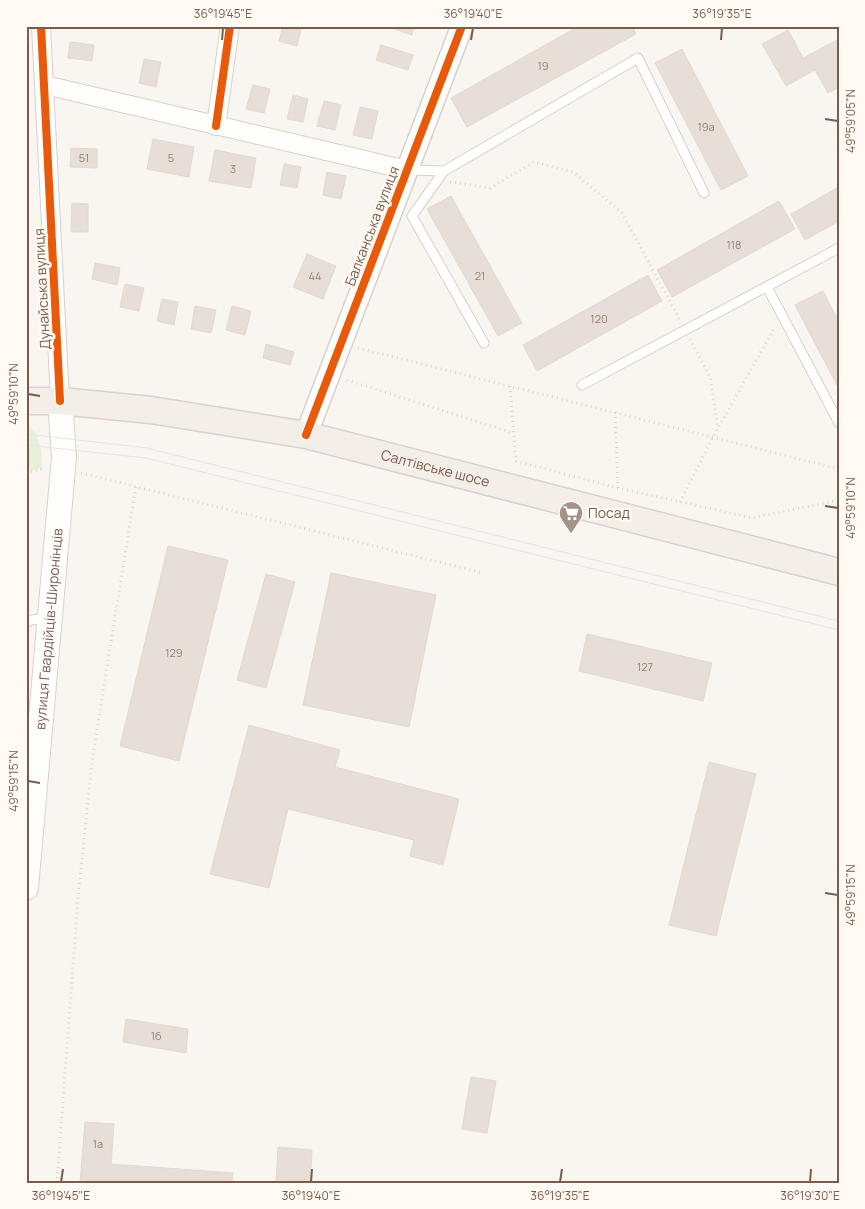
<svg xmlns="http://www.w3.org/2000/svg" width="865" height="1209" viewBox="0 0 865 1209" font-family="Manrope,sans-serif">
  <rect width="100%" height="100%" fill="#f9f5f0"/>
  <path fill="#e7f0db" d="M26 424C40 433 42 452 42 467L26 473Z"/>
  <path fill="#e6ded7" stroke="#e2d8d2" d="M283 26H302L297 46 279 41Z
    M386 26H414L412 35Z
    M579 26H632L636 34 467 127 451 98Z
    M788 30 803 58 839 39V87L828 93 815 70 786 86 762 44Z
    M70 42 94 45 92 61 68 58Z
    M381 45 413 55 408 70 376 60Z
    M682 49 748 176 721 190 655 63Z
    M144 59 161 62 156 87 139 83Z
    M253 85 270 89 264 113 246 109Z
    M293 95 308 99 303 122 287 119Z
    M324 101 341 105 335 130 317 126Z
    M360 107 378 111 372 139 353 135Z
    M153 139 194 147 189 177 147 169Z
    M71 148 97 149V168L70 167Z
    M215 150 256 158 251 188 209 181Z
    M284 164 301 167 297 188 280 185Z
    M327 172 346 176 341 199 323 195Z
    M839 187V221L805 240 791 214Z
    M451 196 522 323 498 336 427 209Z
    M779 201 795 229 672 297 657 270Z
    M72 203 88 204V232H71Z
    M307 254 336 266 323 299 293 287Z
    M95 263 120 268 117 285 92 279Z
    M648 275 662 301 537 371 523 345Z
    M125 284 144 288 139 311 120 307Z
    M823 291 839 322V389L795 305Z
    M162 299 178 302 174 325 157 321Z
    M195 306 216 310 211 333 191 329Z
    M232 306 251 311 245 335 226 330Z
    M266 344 294 352 290 365 263 358Z
    M168 546 228 560 179 761 120 746Z
    M331 573 436 595 409 727 303 705Z
    M266 574 295 582 266 688 237 680Z
    M587 634 712 663 703 701 579 671Z
    M249 725 340 750 335 767 459 799 443 865 410 856 414 840 288 809 269 888 210 874Z
    M709 762 756 774 716 936 669 925Z
    M126 1019 188 1029 186 1053 123 1042Z
    M471 1077 496 1081 487 1133 462 1129Z
    M85 1122 114 1124 111 1164 233 1173 232 1183H80Z
    M278 1147 312 1150 310 1183H276Z"/>
  <g fill="none" stroke-linecap="round" stroke-linejoin="round">
    <g stroke="#d7d1cb" stroke-width="11">
      <path id="service" d="M408 170 444 171 638 58 704 193
        M444 171 412 216 484 343
        M767 287 839 423
        M582 385 839 248
        M26 623 31 620 48 618"/>
    </g>
    <g stroke="#d7d1cb" stroke-width="20">
      <path id="minor" d="M41 26 60 401
        M45 85 407 170
        M216 126 230 26"/>
    </g>
    <g stroke="#d7d1cb" stroke-width="24">
      <path id="tertiary" d="M306 435 462 26"/>
    </g>
    <g stroke="#d9d2cb" stroke-width="26">
      <g id="secondary">
        <path id="s1" d="M26 888 64 457 60 401"/>
      </g>
    </g>
    <g stroke="#dad1cc" stroke-width="29">
      <g id="primary">
        <path id="s2" d="M26 401H60L151 410 306 435 839 572"/>
      </g>
    </g>
    <path stroke="#dcd5d0" stroke-width="3" stroke-dasharray="1 4" stroke-linecap="butt" d="M450 182 490 188 534 162 573 172 622 213 680 320
      M690 339 710 377 718 428
      M358 348 839 469
      M347 380 513 433
      M510 386 516 461 618 488 752 518 839 500
      M615 412 618 488
      M26 473 45 468
      M81 473 483 573
      M680 502 713 437 775 327
      M57 1183 78 898 92 761 136 486"/>
    <use href="#service" stroke="#fefefd" stroke-width="9"/>
    <use href="#minor" stroke="#fefefd" stroke-width="18"/>
    <use href="#tertiary" stroke="#fefefd" stroke-width="21"/>
    <use href="#secondary" stroke="#fefefd" stroke-width="24"/>
    <use href="#primary" stroke="#f3eee8" stroke-width="26"/>
    <path stroke="#e6e3e7" stroke-width="1" d="M26 434 147 448 839 621
      M26 445 146 458 839 630"/>
    <g stroke="#fffaf3" stroke-width="11">
      <path id="cycleway" d="M41 26 60 401
        M216 126 230 26
        M306 435 462 26"/>
    </g>
    <use href="#cycleway" stroke="#e8590c" stroke-width="8"/>
  </g>
  <path fill="none" stroke="#7a5c4d" stroke-width="2" d="M222 40 223 28M471 40 473 28M721 40 722 28M825 119 838 121M28 394 40 396M825 506 838 508M28 781 40 783M825 893 838 895M61 1182 63 1169M311 1182 312 1169M560 1182 562 1169M810 1182 811 1169"/>
  <defs>
    <g id="supermarket-pin" transform="scale(1.25)"><path d="M0 17L-7.5 6A9.5 9.5 0 1 1 7.5 6Z" fill="#a69286" stroke="#fffaf3"/><path d="M-6-5.5h2.5l.6 2H6L4.5 2H-2.5L-4.4-4H-6ZM-1.5 3.2a1.3 1.3 0 1 0 .1 0ZM3 3.2a1.3 1.3 0 1 0 .1 0Z" fill="#fff"/></g>
  </defs>
  <g fill-rule="evenodd">
    <use href="#supermarket-pin" x="571" y="513"/>
  </g>
  <g text-anchor="middle" stroke-width="5" stroke-linejoin="round" paint-order="stroke">
    <g font-size="11" fill="#977e72">
      <text x="543" y="70">19</text>
      <text x="706" y="131">19а</text>
      <text x="84" y="162">51</text>
      <text x="171" y="162">5</text>
      <text x="233" y="173">3</text>
      <text x="734" y="249">118</text>
      <text x="315" y="280">44</text>
      <text x="480" y="280">21</text>
      <text x="599" y="323">120</text>
      <text x="174" y="657">129</text>
      <text x="645" y="671">127</text>
      <text x="156" y="1040">1б</text>
      <text x="98" y="1148">1а</text>
    </g>
    <g font-size="14" fill="#7a5c4d" stroke="#fffaf3">
      <text transform="translate(372 226) rotate(-69)" y="5">Балканська вулиця</text>
      <text transform="translate(42 289) rotate(-93)" y="5">Дунайська вулиця</text>
      <text dy="5" stroke="none"><textPath href="#s2" startOffset="416">Салтівське шосе</textPath></text>
      <text dy="5" stroke="none"><textPath href="#s1" startOffset="260">вулиця Гвардійців-Широнінців</textPath></text>
    </g>
    <g font-size="14" fill="#7a5c4d" stroke="#fffaf3" text-anchor="start">
      <text x="588" y="518">Посад</text>
    </g>
  </g>
  <rect width="865" height="1209" fill="none" stroke="#fffaf3" stroke-width="55"/>
  <rect x="28" y="28" width="810" height="1154" fill="none" stroke="#7a5c4d" stroke-width="2"/>
  <g font-size="12" text-anchor="middle" fill="#7a5c4d">
    <text x="223" y="18">36°19'45"E</text>
    <text x="473" y="18">36°19'40"E</text>
    <text x="722" y="18">36°19'35"E</text>
    <text transform="translate(851 121) rotate(-90)" y="4">49°59'05"N</text>
    <text transform="translate(14 394) rotate(-90)" y="4">49°59'10"N</text>
    <text transform="translate(851 508) rotate(-90)" y="4">49°59'10"N</text>
    <text transform="translate(14 781) rotate(-90)" y="4">49°59'15"N</text>
    <text transform="translate(851 895) rotate(-90)" y="4">49°59'15"N</text>
    <text x="61" y="1200">36°19'45"E</text>
    <text x="311" y="1200">36°19'40"E</text>
    <text x="560" y="1200">36°19'35"E</text>
    <text x="810" y="1200">36°19'30"E</text>
  </g>
</svg>
